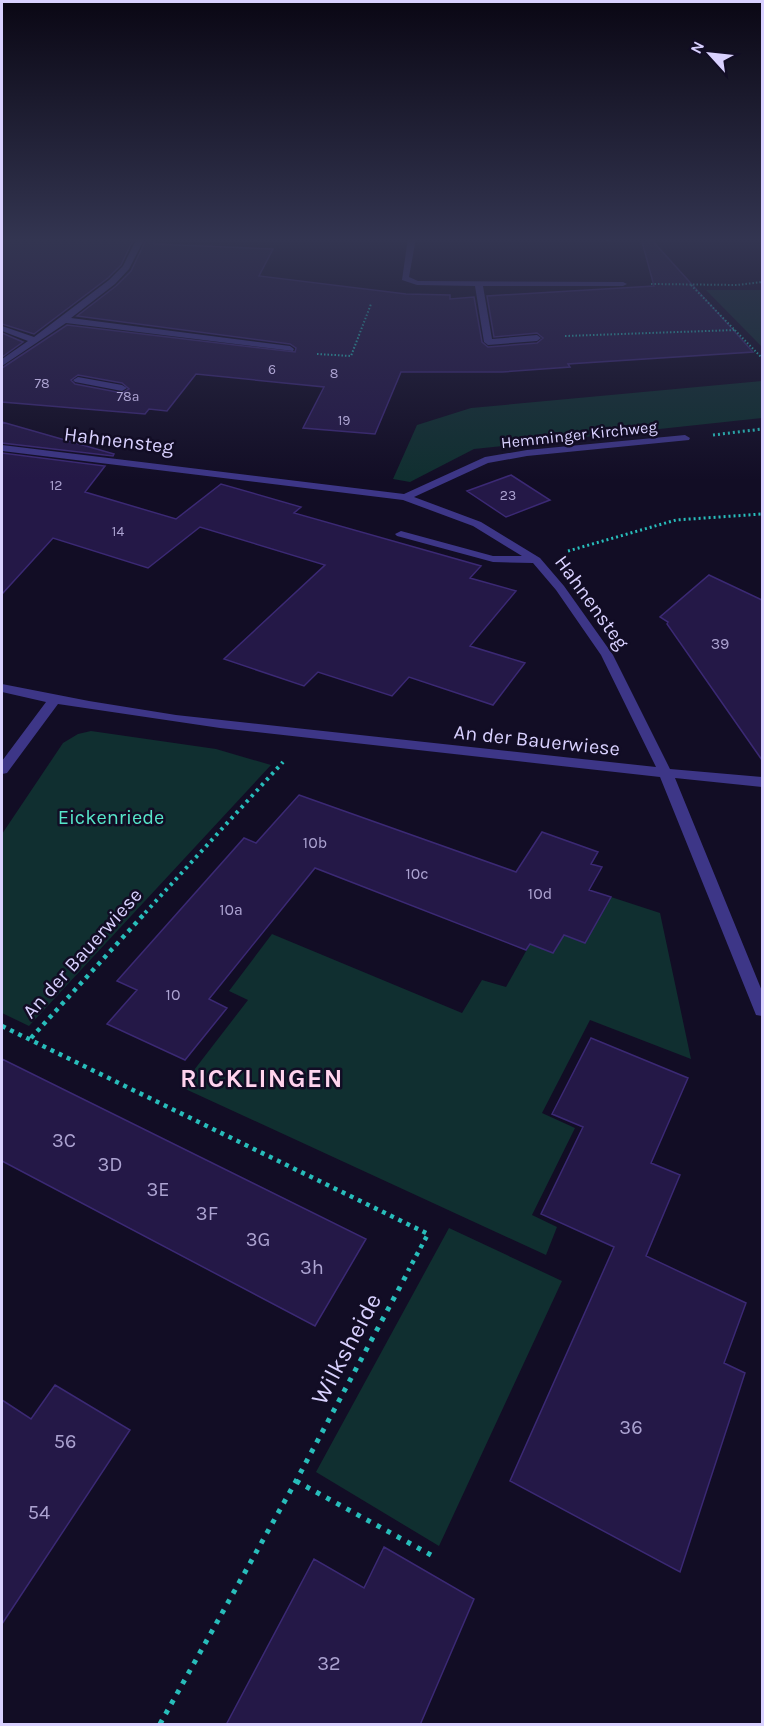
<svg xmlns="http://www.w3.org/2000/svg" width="764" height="1726" viewBox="0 0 764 1726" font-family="Karla,sans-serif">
  <rect width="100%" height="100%" fill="#120d25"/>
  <path fill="#102f30" d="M706 290H762V347Z
    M762 381V418L474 449 410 482 393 479 417 425 471 408Z
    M91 731 216 749 271 765 29 1026 2 1013V834L63 743 78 734Z
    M611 897 660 913 691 1059 590 1020 542 1113 575 1128 532 1215 557 1227 546 1255 181 1087 248 1000 229 991 272 934 462 1013 482 980 506 987 530 944 553 953 564 935Z
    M449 1228 562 1281 439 1546 316 1472Z"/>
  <path fill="#241847" stroke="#3b2974" stroke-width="1.5" fill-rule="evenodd" d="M2 238H134L121 265 108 278 34 334 2 324Z
    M147 238H154V244L273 249 259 276 406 294 450 295V299L474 297 482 342 488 347 537 343 543 338 537 333 494 337 487 296 654 286 641 238H650L753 352 568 364 570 367 502 372H401L375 434 303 428 324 387 196 374 167 411 149 409 145 414 2 402V368L67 325 295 352 296 348 290 344 77 316 116 286 131 271ZM78 375 122 383 129 389 122 393 75 384 71 380Z
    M2 333 23 342 2 357Z
    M2 422 114 454 113 456 2 443Z
    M2 453 105 466 85 492 176 519 221 484 301 507 294 513 481 566 470 578 516 591 470 646 525 663 493 705 409 677 392 696 318 672 304 686 224 659 325 565 200 527 148 568 53 538 2 594Z
    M511 475 550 500 506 517 467 491Z
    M709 575 762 600V760L667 624 668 622 660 617Z
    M299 795 516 872 542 832 598 852 591 864 602 867 589 890 611 897 585 943 564 935 553 953 530 944 526 950 315 868 209 999 227 1008 185 1060 107 1024 137 990 117 981 244 838 256 843Z
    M591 1038 688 1078 651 1163 680 1175 646 1256 746 1303 724 1363 745 1373 680 1572 510 1481 614 1247 541 1214 583 1127 552 1114Z
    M2 1059 366 1239 315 1326 2 1161Z
    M55 1385 130 1430 2 1624V1400L31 1419Z
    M384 1547 474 1599 420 1725H226L314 1559 364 1588Z"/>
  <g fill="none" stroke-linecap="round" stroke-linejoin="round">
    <path stroke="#28bdbb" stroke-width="2" stroke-dasharray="1.5 2" stroke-linecap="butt" d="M607 240 611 238
      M651 284 737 285 762 282
      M691 285 762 358
      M565 336 735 330
      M317 354 351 356 371 304"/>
    <path stroke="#28bdbb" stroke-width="3" stroke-dasharray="2 3" stroke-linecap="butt" d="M713 435 762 429
      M568 551 676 520 762 514"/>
    <path stroke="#28bdbb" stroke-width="4" stroke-dasharray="3 4.5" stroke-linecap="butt" d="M145 913 283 762"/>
    <path stroke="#28bdbb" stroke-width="4.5" stroke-dasharray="4 5" stroke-linecap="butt" d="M2 1026 428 1234 408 1271
      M31 1038 146 912"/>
    <path stroke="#28bdbb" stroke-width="5" stroke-dasharray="4.5 7" stroke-linecap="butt" d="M296 1481 431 1555
      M160 1724 296 1481 409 1270"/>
    <path fill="#3d3687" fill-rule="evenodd" d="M137 238H145L129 269 115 284 71 318 290 346 294 349 293 351 66 323 2 366V359L28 341 2 331V326L34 337 109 280 123 266Z
      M408 238H416L409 277 418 281 623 282 627 284 623 286H483L492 339 537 335 541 338 537 341 488 345 484 342 475 286 417 285 402 280Z
      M78 377 122 385 127 388 122 391 75 382 73 380Z
      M685 435 690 438 689 440 527 456 488 463 414 497 481 522 540 558 564 586 613 655 670 769 762 777V787L675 778 762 991V1016L756 1015 754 1010 660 777 220 728 58 704 7 773 2 774V761L46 702 2 692V684L89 701 176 715 656 767 601 655 556 590 533 563 493 562 397 536 395 534 401 531 493 556H522L473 526 403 500 2 451V445L404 494 485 457 527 450Z"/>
  </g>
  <linearGradient id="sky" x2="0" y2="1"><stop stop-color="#0a0714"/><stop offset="0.5" stop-color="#333551"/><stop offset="1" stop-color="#333551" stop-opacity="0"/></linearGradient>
  <rect width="764" height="480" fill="url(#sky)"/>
  <g text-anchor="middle" stroke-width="5" stroke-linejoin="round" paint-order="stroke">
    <g font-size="14" fill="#aca3d1">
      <text x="272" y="374">6</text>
      <text x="334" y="378">8</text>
      <text x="42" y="388">78</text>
      <text x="128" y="401">78a</text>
      <text x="344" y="425">19</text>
      <text x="56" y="490">12</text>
      <text x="508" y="500">23</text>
      <text x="118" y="536">14</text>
    </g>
    <g font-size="16" fill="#d9d1ff" stroke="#120d25">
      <text transform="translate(579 434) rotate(-6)" y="6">Hemminger Kirchweg</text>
    </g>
    <g font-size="16" fill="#aca3d1">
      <text x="720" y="649">39</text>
      <text x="315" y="848">10b</text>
      <text x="417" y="879">10c</text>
      <text x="540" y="899">10d</text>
      <text x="231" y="915">10a</text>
      <text x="173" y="1000">10</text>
    </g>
    <g font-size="20" fill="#d9d1ff" stroke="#120d25">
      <text transform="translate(119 440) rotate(7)" y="7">Hahnensteg</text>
      <text transform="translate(592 602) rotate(54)" y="7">Hahnensteg</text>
      <text transform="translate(537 740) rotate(6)" y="7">An der Bauerwiese</text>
      <text transform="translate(82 953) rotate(-48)" y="7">An der Bauerwiese</text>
    </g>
    <g font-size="20" fill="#56e6c9" stroke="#120d25">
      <text x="111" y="824">Eickenriede</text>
    </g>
    <g font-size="20" fill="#aca3d1">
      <text x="64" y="1147">3C</text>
      <text x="110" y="1171">3D</text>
      <text x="158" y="1196">3E</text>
      <text x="207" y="1220">3F</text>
      <text x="258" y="1246">3G</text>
      <text x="312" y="1274">3h</text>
      <text x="631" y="1434">36</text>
      <text x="65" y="1448">56</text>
      <text x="39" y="1519">54</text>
      <text x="329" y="1670">32</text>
    </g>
    <g font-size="24" fill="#d9d1ff" stroke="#120d25">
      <text transform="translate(346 1349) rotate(-62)" y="8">Wilksheide</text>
    </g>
    <g font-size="26" font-weight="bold" letter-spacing="1.5" fill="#ffd3ed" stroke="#120d25">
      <text x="262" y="1087">RICKLINGEN</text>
    </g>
  </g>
  <rect width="764" height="1726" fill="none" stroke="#d9d1ff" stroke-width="6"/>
  <g transform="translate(710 54) rotate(297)" stroke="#120d25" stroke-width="4.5" paint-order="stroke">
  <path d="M0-4.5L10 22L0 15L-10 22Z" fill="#d9d1ff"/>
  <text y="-9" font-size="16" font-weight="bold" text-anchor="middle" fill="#d9d1ff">N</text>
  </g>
</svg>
